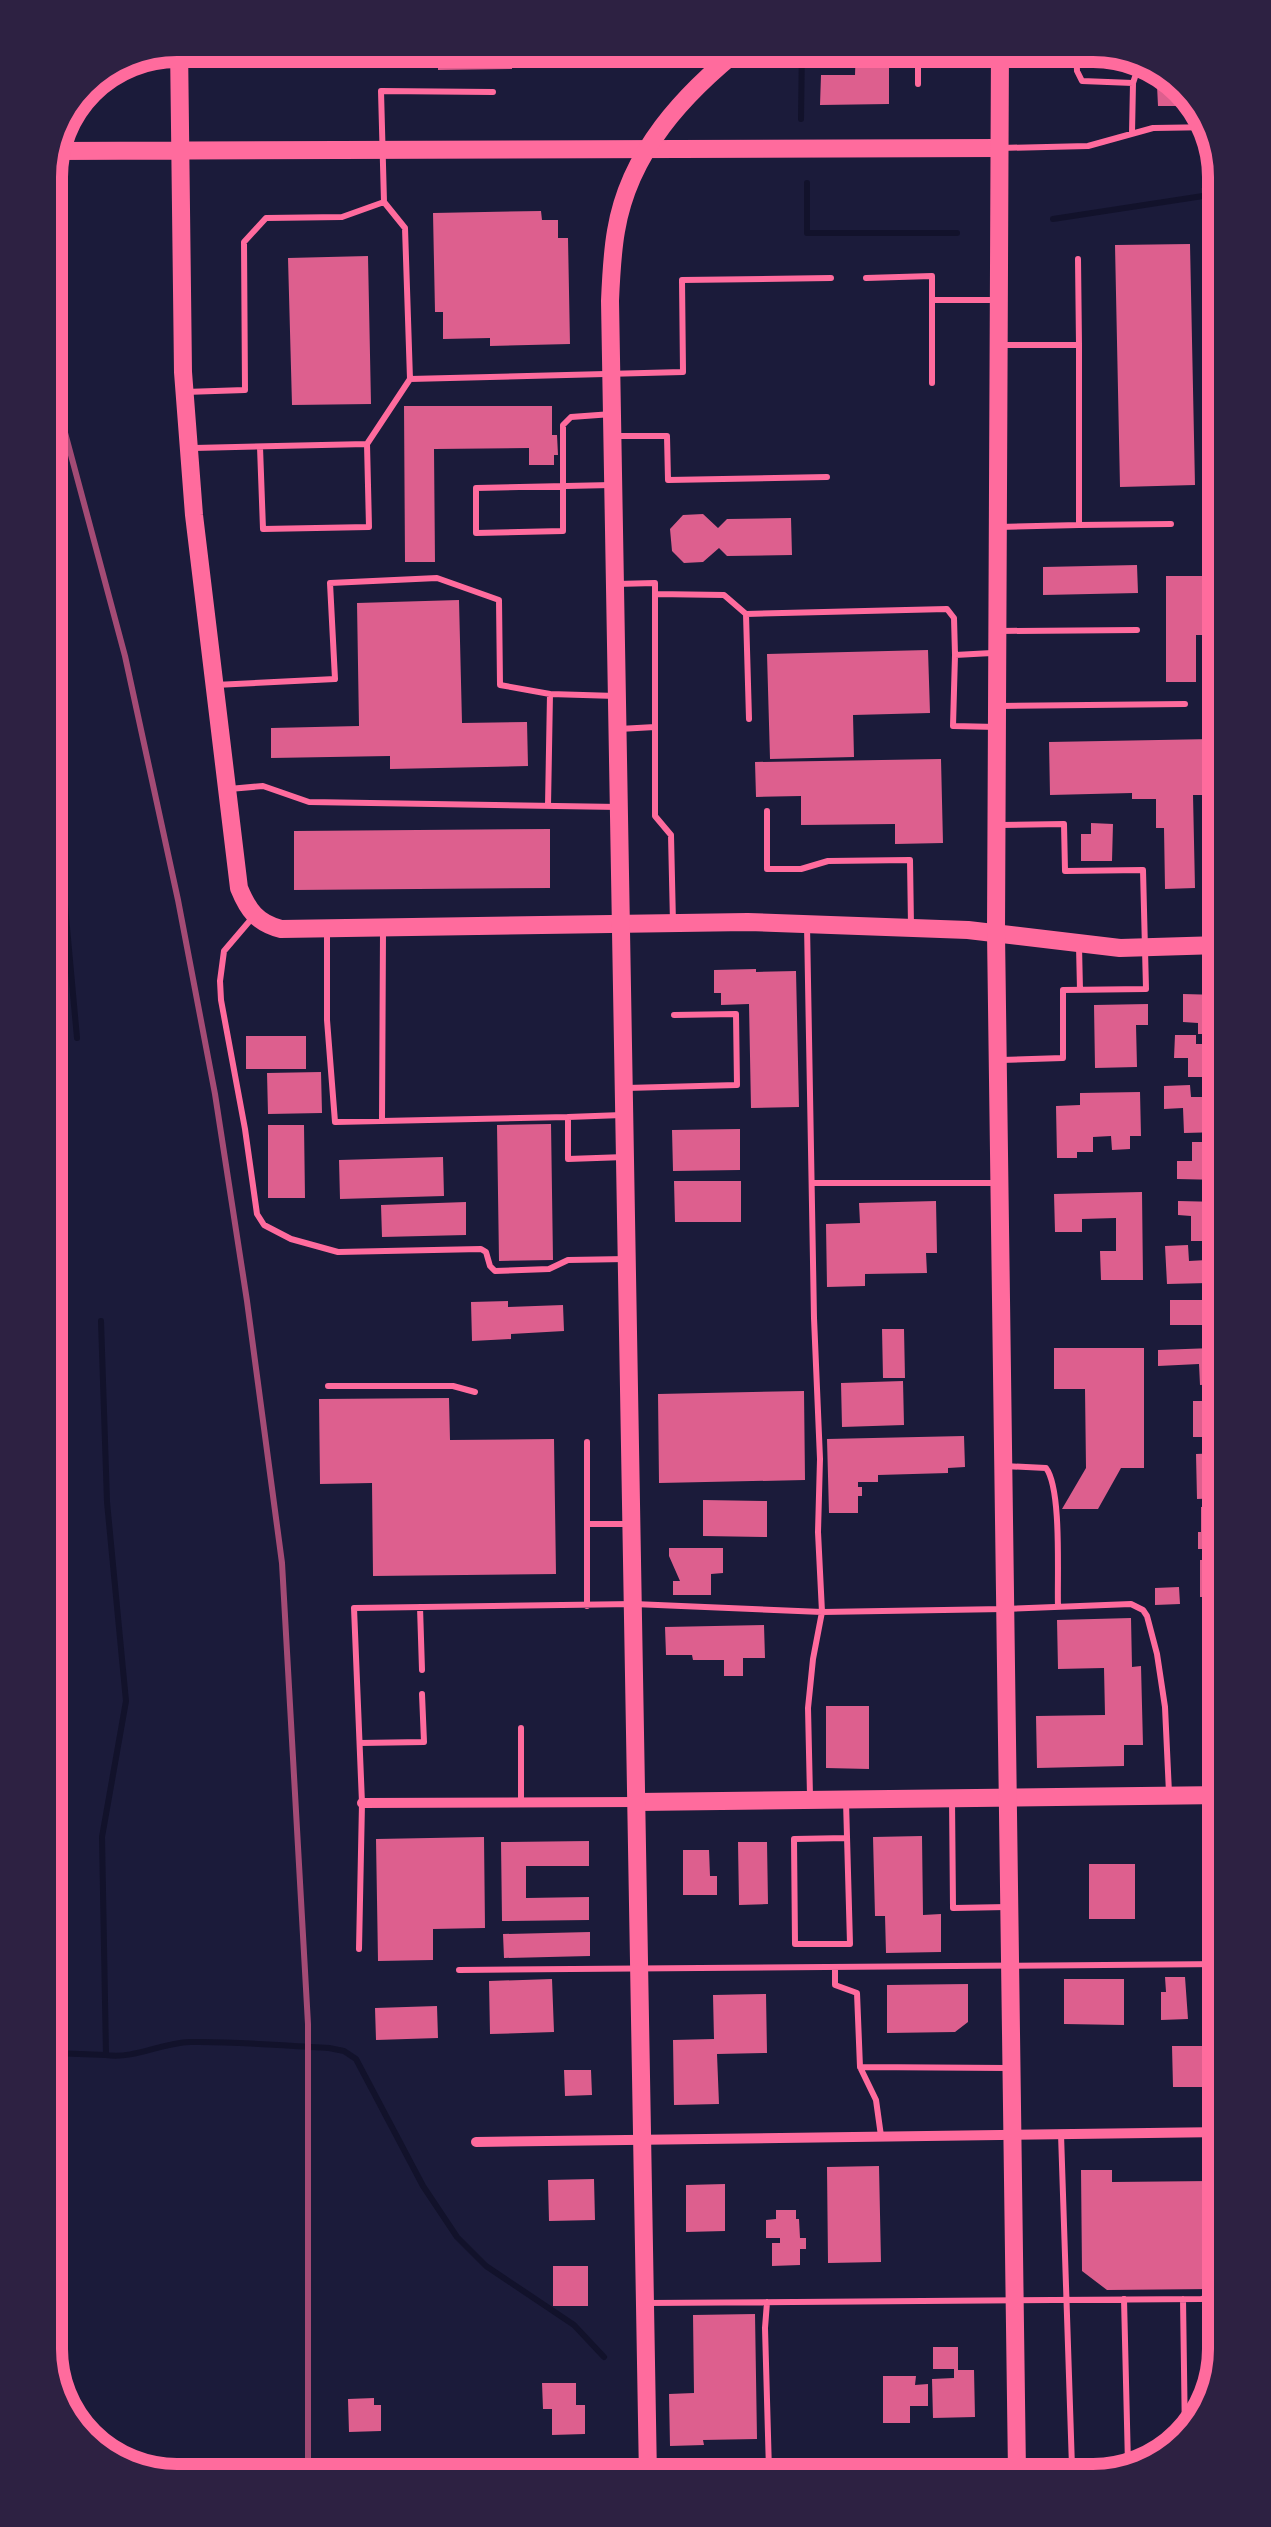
<svg xmlns="http://www.w3.org/2000/svg" width="1271" height="2527" viewBox="0 0 1271 2527" font-family="'Source Sans 3',sans-serif">
  <rect width="100%" height="100%" fill="#1b1b3a"/>
  <path fill="#2a1e3b" d="M1216 186 1219 700H1216L1218 561 1201 188Z"/>
  <g fill="none" stroke-linecap="round" stroke-linejoin="round">
    <path stroke="#12122b" stroke-width="6" d="M801 119 802 45
      M807 183V233H957
      M1053 219 1216 194
      M48 718 77 1038
      M101 1321 107 1502 126 1701 102 1837 106 2055C136 2059 160 2043 190 2042 236 2041 283 2046 329 2048L344 2051 356 2059 423 2186 457 2237 486 2266 574 2325 604 2357
      M53 2053 106 2055"/>
  </g>
  <path fill="#dd5f8e" d="M438 45H512V69L438 70Z
    M856 45H889V104L820 105 821 75H855Z
    M1156 65 1174 72 1200 106H1158Z
    M541 211 542 220H558V238H568L570 344 490 346V338L443 339V312H435L433 213Z
    M1190 244 1195 485 1120 487 1115 245Z
    M368 256 371 404 292 405 288 258Z
    M404 406H552V435H557L558 455H554V465H529V448L434 449 435 562H405Z
    M703 514 718 528 727 519 791 518 792 555 727 556 719 548 703 562 684 563 672 551 670 529 683 515Z
    M1137 565 1138 593 1043 595V567Z
    M1166 576H1202V635H1196V682H1166Z
    M459 600 462 723 527 722 528 766 390 769V756L271 758V728L359 726 357 603Z
    M928 650 930 713 853 715 854 757 770 759 767 654Z
    M1213 739 1214 795H1193L1195 888 1165 889 1164 828H1156V799H1132V793L1050 795 1049 742Z
    M941 759 943 843 895 844V824L801 825V796L756 797 755 762Z
    M1091 823 1113 824 1112 861H1081V834H1091Z
    M550 829V888L294 890V831Z
    M756 969V972L796 971 799 1107 751 1108 749 1004 721 1005V993H714V970Z
    M1183 994 1220 995V1034H1198V1023L1183 1022Z
    M1148 1004V1025H1136L1137 1067 1095 1068 1094 1005Z
    M1175 1035H1196V1044H1220V1077H1188V1058H1174Z
    M246 1036H306V1069H246Z
    M321 1072 322 1113 268 1114 267 1073Z
    M1190 1085 1191 1097H1220L1221 1132 1184 1133 1183 1108 1164 1109V1086Z
    M1140 1092 1141 1136H1130V1149L1112 1150 1111 1136 1093 1137V1152H1077V1158H1057L1056 1106 1080 1105V1093Z
    M551 1124 553 1260 499 1261 497 1125Z
    M268 1125H304L305 1198H268Z
    M740 1129V1170L673 1171 672 1130Z
    M1192 1142H1221V1180L1177 1179V1161H1192Z
    M443 1157 444 1196 340 1199 339 1160Z
    M674 1181H741V1222H675Z
    M1142 1192 1143 1280H1101L1100 1251H1116V1218L1082 1219V1232H1055L1054 1194Z
    M936 1201 937 1253H926L927 1273 865 1274V1286L827 1287 826 1224 860 1223 859 1203Z
    M1178 1201 1221 1202V1231H1212V1241H1191V1216L1178 1215Z
    M466 1202V1235L382 1237 381 1205Z
    M1188 1245 1189 1261 1207 1260 1208 1283 1167 1284 1165 1246Z
    M1170 1300H1217V1325H1170Z
    M508 1301V1307L563 1305 564 1331 511 1334V1339L472 1341 471 1302Z
    M882 1329H904L905 1378H883Z
    M1054 1348H1144V1468H1121L1098 1509H1062L1086 1468 1085 1389H1054Z
    M1213 1348 1214 1361H1222V1384L1200 1385 1199 1364 1158 1366V1350Z
    M903 1381 904 1425 842 1427 841 1383Z
    M804 1391 805 1480 659 1483 658 1394Z
    M449 1398 450 1440 554 1439 556 1574 373 1576 372 1483 320 1484 319 1399Z
    M1193 1401H1222V1437H1193Z
    M964 1436 965 1467 948 1468V1473L878 1475V1482H858V1487H862V1496H858V1513H829L827 1439Z
    M1222 1453V1498L1197 1499 1196 1454Z
    M703 1500 767 1501V1537L703 1536Z
    M1222 1506V1549H1198V1532H1201V1507Z
    M669 1548H723V1573L711 1574V1595H673V1581H680L669 1556Z
    M1200 1560H1222L1223 1597H1200Z
    M1179 1587 1180 1604 1155 1605V1588Z
    M1131 1618 1132 1667 1141 1666 1143 1745H1124V1766L1037 1768 1036 1716 1105 1715 1104 1668 1058 1669 1057 1620Z
    M764 1625 765 1658H743V1676H724V1660H693L692 1655H666L665 1627Z
    M1214 1687H1223V1749H1214Z
    M826 1706H869V1769L826 1768Z
    M922 1836 923 1915 941 1914V1952L886 1953 885 1916H875L873 1837Z
    M484 1837 485 1928 433 1929V1960L378 1961 376 1839Z
    M589 1841V1866H526V1898L589 1897V1920L502 1921 501 1842Z
    M738 1842H767L768 1904 739 1905Z
    M683 1850H709L710 1876H717V1895H683Z
    M1089 1864H1135V1919H1089Z
    M590 1932V1956L504 1958 503 1934Z
    M1224 1975V2001H1213V1976Z
    M1165 1977H1185L1188 2019 1161 2020V1992H1166Z
    M552 1979 554 2032 490 2034 489 1981Z
    M1064 1979H1124V2025L1064 2024Z
    M968 1984V2022L955 2032 887 2033V1985Z
    M766 1994 767 2053 717 2054 719 2104 674 2105 673 2040 714 2039 713 1995Z
    M437 2006 438 2038 376 2040 375 2008Z
    M1172 2046H1205L1206 2087H1173Z
    M564 2070H591L592 2095 565 2096Z
    M879 2166 881 2262 828 2263 827 2167Z
    M1081 2170H1112V2182L1211 2181 1212 2289 1107 2290 1082 2271Z
    M594 2179 595 2220 549 2221 548 2180Z
    M725 2184V2231L686 2232V2185Z
    M776 2210H796V2219H799L800 2238H806V2249H800V2265L772 2266V2243H780V2238H766V2220L776 2219Z
    M553 2266H588V2306H553Z
    M755 2314 757 2439 703 2440 704 2445 670 2446 669 2394 694 2393 693 2315Z
    M933 2347H958V2370H974L975 2417 933 2418 932 2379 954 2378V2369H933Z
    M883 2376H916L915 2385 928 2384V2406H910V2423H883Z
    M542 2383H576V2405H585V2434L552 2435V2409H543Z
    M374 2398V2405H381V2431L349 2432 348 2399Z"/>
  <g fill="none" stroke-linecap="round" stroke-linejoin="round">
    <path stroke="#ff6b9d" stroke-width="4" d="M1217 311 1210 316 1213 666 1219 676"/>
    <path stroke="#ff6b9d" stroke-width="6" d="M1076 45 1077 71 1082 81 1133 83 1132 133
      M1133 83 1141 59
      M918 84V45
      M1000 148 1088 146 1153 128 1216 127
      M384 202 405 228 410 379 683 372 682 280 831 278
      M1078 259 1079 345
      M866 278 932 276V383
      M932 300H997
      M185 392 245 390 244 242 266 218 342 217 384 202 381 91 493 92
      M612 414 571 417 563 425V531L476 533V488L612 485
      M614 436H667L668 480 827 477
      M260 447 263 529 369 527 367 444 410 379
      M194 448 367 444
      M1079 525 1171 524
      M999 527 1079 525V345H1001
      M616 584 655 583V727
      M655 594 724 595 746 614 749 719
      M746 614 947 609 954 618 955 655
      M999 631 1137 630
      M992 653 955 655 953 726 997 727
      M215 685 335 679 330 583 437 578 499 600 500 685 550 694
      M999 706 1185 704
      M619 729 655 727V816L671 835 673 923
      M229 789 263 786 309 802 619 807
      M548 806 550 694 616 696
      M767 811V869H801L828 861 910 860 911 926
      M999 825 1064 824 1065 871 1143 870 1146 989 1063 990V1058L1001 1060
      M253 917 224 951 220 981 221 1000 245 1129 257 1214 264 1225 291 1239 338 1252 481 1249 486 1252 490 1266 495 1271 549 1269 568 1260 626 1259
      M807 925 814 1318 820 1459 818 1532 822 1612 813 1659 808 1708 810 1796
      M327 932V1020L335 1122 568 1117
      M1079 946 1080 990
      M626 1088 737 1085 736 1014 674 1015
      M622 1115 568 1117V1159L625 1157
      M382 1121 383 932
      M812 1183H997
      M328 1386H453L475 1392
      M587 1442V1606
      M1004 1466 1046 1468C1062 1489 1057 1577 1058 1607
      M587 1524H631
      M420 1607 422 1670
      M521 1728V1802
      M360 1743 424 1742 422 1694
      M952 1799 953 1908 1007 1907
      M846 1801 850 1944H795L794 1839 847 1838
      M359 1949 362 1803 354 1608 634 1604 822 1612 1004 1609 1131 1604 1143 1610 1147 1616 1157 1654 1165 1707 1169 1793
      M835 1967V1985L857 1993 860 2067 876 2100 881 2136
      M459 1970 1224 1964
      M860 2067 1008 2068
      M1061 2134 1072 2467
      M1124 2299 1128 2465
      M1183 2299 1185 2439
      M767 2302 765 2328 769 2471
      M646 2303 1201 2299 1226 2296"/>
    <path stroke="#ff6b9d" stroke-width="10" d="M362 1803 637 1802
      M476 2142 1225 2132
      M325 2478 1151 2466"/>
    <path stroke="#ff6b9d" stroke-width="18" d="M179 45 183 372 194 515 239 888C248 910 257 923 281 929L748 922 968 930 1120 948 1220 945
      M54 151 999 148
      M637 1802 1224 1795"/>
    <path stroke="#ff6b9d" stroke-width="18" d="M1000 45 996 933 1017 2473
      M648 2477 610 301C611 277 612 254 616 231 629 152 684 93 745 45"/>
    <path stroke="#a44b75" stroke-width="6" d="M46 362 125 656 178 900 215 1094 247 1301 282 1563 308 2024V2480"/>
  </g>
  <path d="M0 0H1271V2527H0ZM177 62H1093A115 115 0 0 1 1208 177V2349A115 115 0 0 1 1093 2464H177A115 115 0 0 1 62 2349V177A115 115 0 0 1 177 62Z" fill="#2d2142" fill-rule="evenodd"/>
  <path fill="none" stroke="#ff6b9d" stroke-width="12" d="M177 62H1093A115 115 0 0 1 1208 177V2349A115 115 0 0 1 1093 2464H177A115 115 0 0 1 62 2349V177A115 115 0 0 1 177 62Z"/>
</svg>
